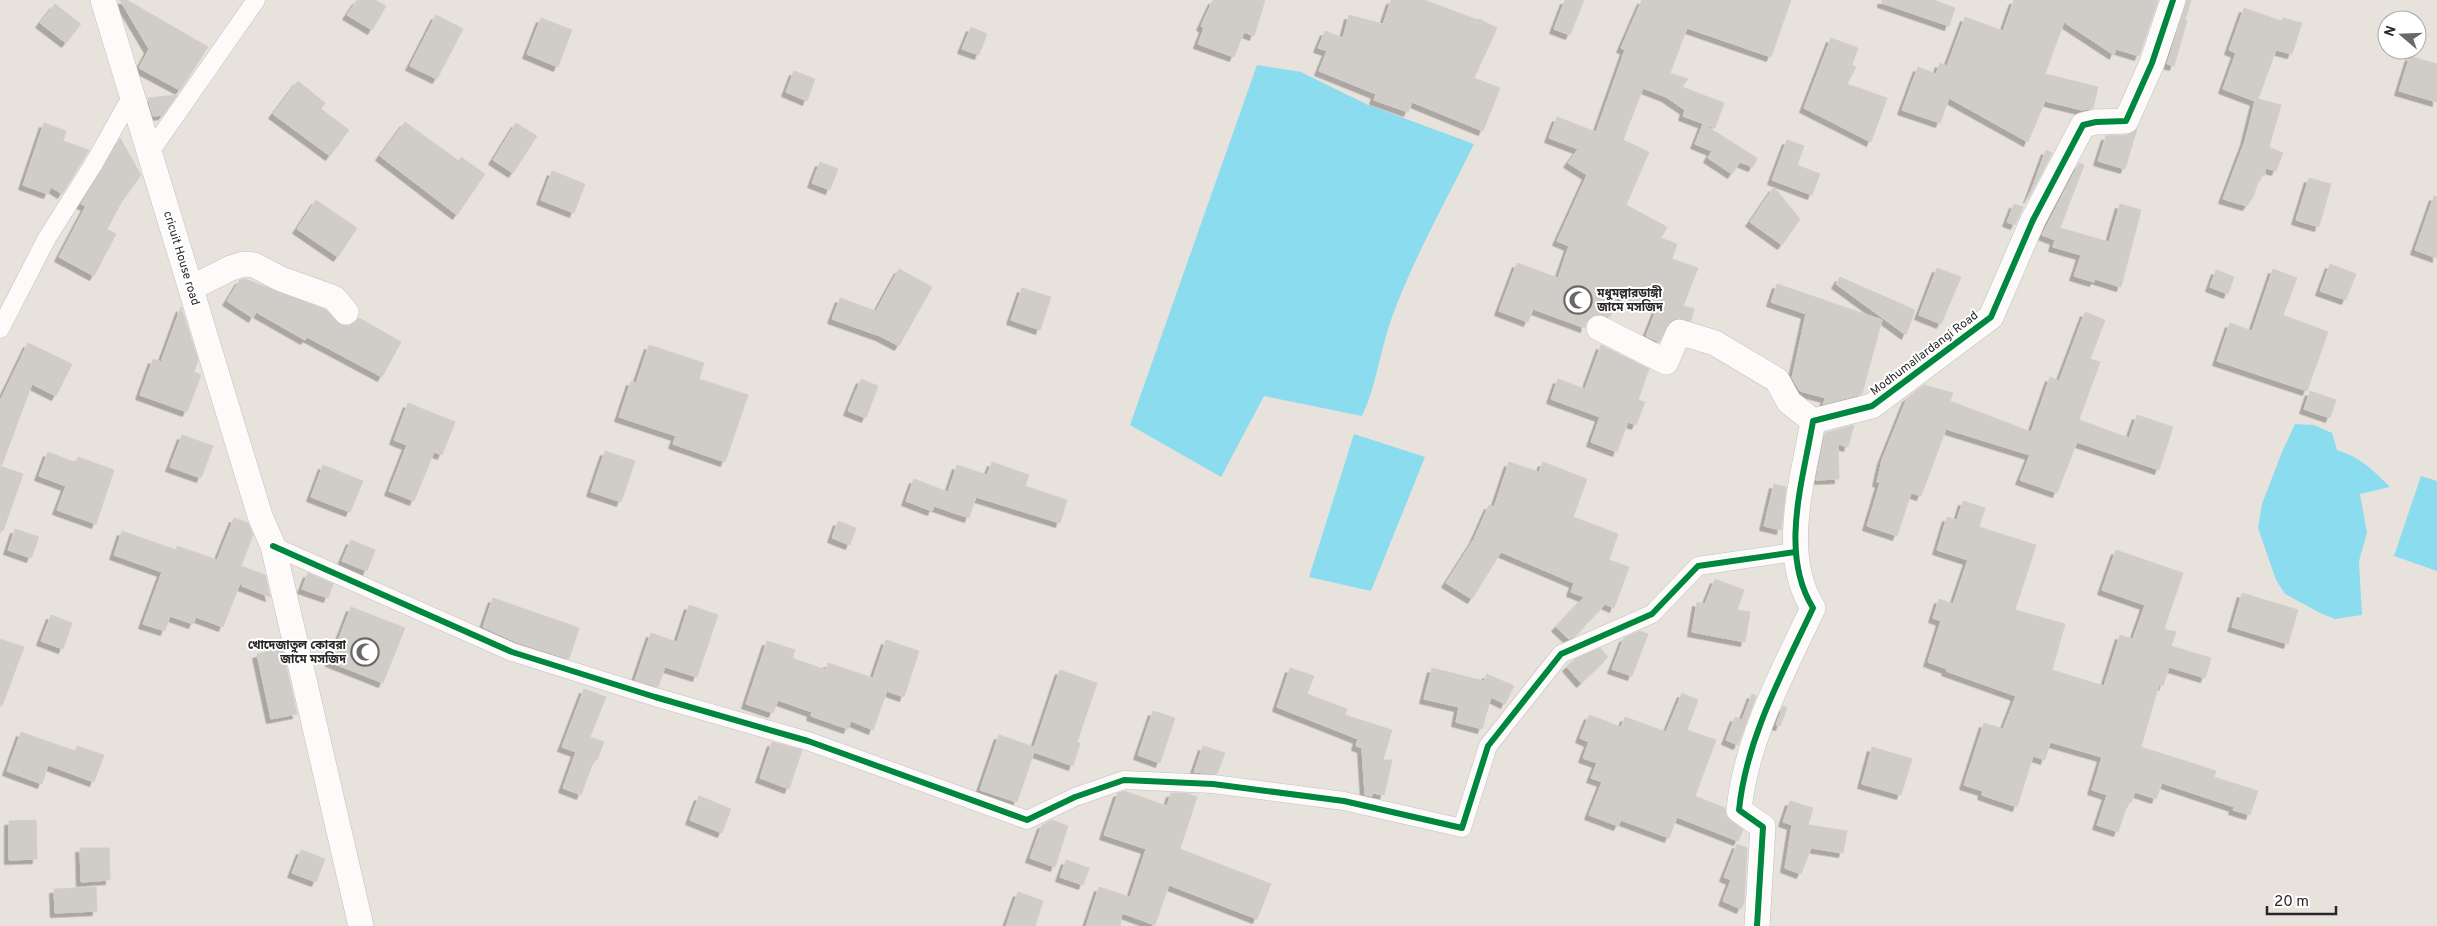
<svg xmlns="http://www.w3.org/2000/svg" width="2437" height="926" viewBox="0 0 2437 926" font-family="Overpass,'Noto Sans Bengali',sans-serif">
  <defs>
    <filter id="shadow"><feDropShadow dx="-4.5" dy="4.5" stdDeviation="0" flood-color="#0004"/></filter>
  </defs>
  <rect width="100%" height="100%" fill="#e8e2dc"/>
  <path fill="#8bdcef" d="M1257 65 1301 72 1368 105 1474 144C1446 201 1414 257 1392 317 1380 350 1377 384 1362 416L1264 396 1221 477 1130 425Z
    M2295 424 2314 425 2332 433 2337 450C2360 457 2373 470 2390 487L2360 494 2367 533 2359 561 2362 615 2335 619 2322 614 2285 594 2276 580 2258 528 2262 504 2282 452Z
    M1354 434 1425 457 1371 591 1309 577Z
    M2421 476 2437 481V571L2394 556Z"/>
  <path fill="#d0ccc7" stroke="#d2cec9" filter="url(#shadow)" d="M120 0H127L208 47 180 90 139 68 149 49Z
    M357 0H375L386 6 372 30 347 15Z
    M1213 0H1265L1254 36 1244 32 1234 57 1198 44 1204 28 1201 26Z
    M1391 0H1424L1478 20 1479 19 1497 28 1474 78 1500 88 1483 131 1412 102 1408 112 1374 100 1376 94 1319 71 1327 51 1318 48 1325 31 1343 38 1349 15 1383 24Z
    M1565 0H1584L1570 35 1554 29Z
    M1642 0H1791L1771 57 1687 28 1670 73 1688 79 1682 87 1724 103 1715 128 1683 116 1685 110 1666 97 1643 88 1623 140 1649 152 1626 205 1667 227 1661 238 1677 244 1672 259 1698 268 1683 306 1694 309 1691 321 1677 318 1670 321 1659 342 1646 336 1657 308 1617 298 1610 317 1599 314 1592 316 1586 321 1585 328 1533 309 1528 322 1499 311 1517 263 1558 278 1569 246 1557 241 1587 175 1568 163 1578 149 1549 138 1557 117 1596 132 1625 50 1621 48Z
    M1882 0H1934L1955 8 1949 26 1882 3Z
    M2014 0H2158L2139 56 2116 49 2114 55 2064 22 2045 74 2098 87 2093 108 2082 110 2045 101 2028 142 1949 98 1940 123 1902 110 1918 67 1936 74 1940 63 1947 66 1965 17 2003 31Z
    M2187 0H2191L2185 20 2187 21 2174 66 2167 64Z
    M55 4 81 24 66 43 40 23Z
    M2244 8 2281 21 2283 18 2302 23 2292 54 2276 50 2258 99 2281 105 2269 147 2283 153 2276 171 2266 168 2264 176 2261 174 2253 197 2247 206 2223 199 2245 141 2255 101 2223 89 2236 53 2229 50Z
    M436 15 463 29 437 79 410 66Z
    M541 18 572 30 558 67 527 54Z
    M971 27 987 34 979 55 962 49Z
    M1831 38 1858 48 1852 65 1856 67 1847 84 1887 98 1871 142 1804 108Z
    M2410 56 2437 64V102L2399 91Z
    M794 71 815 79 807 101 786 92Z
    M298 81 325 103 321 109 349 130 330 156 273 114Z
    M177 95 163 115 153 116 148 98Z
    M405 122 459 161 461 157 485 174 457 215 380 156Z
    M44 123 66 131 63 141 89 150 62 194 51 187 48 194 23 185Z
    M516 123 537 136 513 173 493 160Z
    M1703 124 1757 158 1753 167 1740 162 1732 174 1708 158 1712 151 1695 144Z
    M2137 129 2125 169 2098 161 2106 136 2127 135Z
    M120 138 141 175 121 203 107 229 116 234 94 276 59 257 86 206 81 204Z
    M1787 140 1804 146 1797 165 1820 174 1812 195 1772 180Z
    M2046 150 2052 153 2028 199Z
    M820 162 838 169 830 190 812 183Z
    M2079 163 2084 165 2060 228 2109 242 2120 204 2141 210 2121 287 2095 279 2094 282 2074 276 2081 255 2053 247 2055 240 2042 235Z
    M552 171 585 184 574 213 541 200Z
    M2309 178 2331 184 2319 227 2296 220Z
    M1774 187 1800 219 1782 245 1750 222Z
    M2434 196 2437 197V258L2415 250Z
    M316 200 357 228 338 257 297 229Z
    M2014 204 2023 207 2015 225 2007 222Z
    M2330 264 2356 274 2346 300 2320 291Z
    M1937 268 1961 277 1941 324 1919 315Z
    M899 269 932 287 899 346 880 336 832 319 840 298 876 311Z
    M2273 269 2297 278 2283 315 2328 332 2307 391 2217 361 2230 323 2252 331Z
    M2216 270 2234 277 2228 294 2210 287Z
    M1840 277 1915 310 1906 335 1836 284Z
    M245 279 326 310 341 325 349 326 359 318 401 342 382 377 307 337 305 340 256 312 253 318 227 301 240 280Z
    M1777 284 1882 320 1862 394 1823 404 1826 398 1800 391 1792 378 1806 314 1771 302Z
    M1022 288 1051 297 1040 330 1011 320Z
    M181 307 198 360 194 372 201 375 187 412 140 395 153 359 161 362Z
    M2085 312 2105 320 2090 359 2100 362 2079 420 2129 438 2137 415 2173 427 2159 470 2077 442 2057 493 2020 480 2030 455 1946 429 1921 496 1911 493 1897 536 1867 526 1880 483 1877 482 1882 460 1907 398 1924 385 1953 393 1950 401 2031 432 2050 377 2059 381Z
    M28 343 72 364 56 396 32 384 2 465 0 464V401Z
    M649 345 704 363 699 379 748 395 725 462 673 444 676 436 619 417 631 381 636 383Z
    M1601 345 1649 369 1638 400 1645 402 1636 425 1628 422 1617 452 1591 442 1600 417 1551 399 1558 379 1585 389Z
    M861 379 878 386 866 418 848 411Z
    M2310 391 2336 400 2330 418 2304 409Z
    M408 403 455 422 442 455 434 452 414 501 389 491 407 445 394 440Z
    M1854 425 1848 447 1838 444 1839 479 1816 480 1825 433Z
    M182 435 213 446 201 478 170 467Z
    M605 451 635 461 621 502 591 492Z
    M48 452 76 463 78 457 114 470 96 524 57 510 66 486 39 476Z
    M992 462 1029 475 1025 486 1067 500 1060 523 976 497 969 518 934 506 932 511 906 501 914 479 948 492 957 465 987 475Z
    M1509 462 1539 472 1543 462 1587 479 1573 517 1618 534 1609 560 1629 567 1614 608 1605 604 1575 636 1569 639 1556 627 1584 597 1571 592 1574 583 1501 552 1472 599 1446 583 1474 539 1489 505 1494 507Z
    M323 465 363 481 350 512 311 497Z
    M0 466 23 474 3 531 0 530Z
    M1774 484 1786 487 1781 530 1764 526Z
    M1963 501 1985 508 1979 527 2036 545 2015 610 2065 624 2052 670 2104 686 2120 635 2133 639 2145 605 2102 590 2116 550 2183 573 2164 629 2176 632 2171 646 2211 658 2205 678 2169 667 2163 686 2159 684 2141 747 2216 771 2214 777 2258 791 2250 815 2233 810 2234 807 2162 783 2156 799 2135 792 2131 803 2128 802 2118 832 2097 825 2107 795 2092 790 2102 757 2050 742 2045 760 2033 756 2017 807 1982 795 1983 791 1964 785 1984 723 2003 729 2016 696 1946 671 1947 669 1928 662 1941 621 1933 618 1939 599 1953 604 1968 560 1937 550 1947 517 1957 520Z
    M234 518 248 523 253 535 241 566 265 575 270 597 242 586 241 581 223 627 196 617 193 624 170 616 165 631 143 624 162 572 114 555 122 531 176 550 177 546 217 560Z
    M838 521 856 528 850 545 832 538Z
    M15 529 39 537 31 558 8 550Z
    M351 540 375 550 367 571 342 561Z
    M308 573 333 584 328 598 302 589Z
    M1715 579 1744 590 1737 610 1750 612 1745 642 1692 632 1697 602 1705 604Z
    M2242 593 2298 610 2288 644 2232 627Z
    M493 598 579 628 569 659 516 642 483 627Z
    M689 605 718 615 697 677 665 667 658 687 635 680 651 633 677 642Z
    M351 607 405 628 383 683 330 662Z
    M51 615 72 623 63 649 41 641Z
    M1640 631 1648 634 1632 676 1612 669 1624 638Z
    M0 639 24 647 2 706H0Z
    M886 640 919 651 904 697 887 691 873 730 851 721 848 729 811 716 812 712 778 700 773 713 746 704 767 641 795 650 792 658 826 670 828 663 873 678Z
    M282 648 297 714 271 719 257 654Z
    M1600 648 1608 657 1581 683 1567 667 1575 659Z
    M1290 668 1314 676 1307 694 1347 709 1345 715 1392 730 1383 760H1392L1384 795 1373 793 1372 796 1365 795 1362 748 1356 746 1358 739 1277 707Z
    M1432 668 1484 681 1487 674 1514 686 1505 704 1491 697 1482 729 1456 722 1459 707 1424 699Z
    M1060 670 1097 683 1077 742 1080 743 1073 766 1034 752 1017 802 980 790 999 735 1034 747Z
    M584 689 606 697 590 737 604 742 597 760 594 759 581 795 563 788 576 752 562 747Z
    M1682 693 1698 700 1687 730 1716 740 1695 796 1725 808 1726 816 1743 830 1738 841 1677 817 1669 838 1621 820 1618 826 1589 815 1602 782 1591 778 1597 763 1583 758 1589 742 1580 738 1589 715 1621 727 1625 717 1666 732Z
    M1752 694 1756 696 1738 745 1726 740 1735 717 1742 720Z
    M1783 706 1787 708 1780 726 1776 725Z
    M1153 711 1175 718 1160 763 1138 755Z
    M21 732 75 751 77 746 104 755 94 782 48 765 42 784 7 771Z
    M772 742 802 750 789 789 760 778Z
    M1203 746 1225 753 1217 774 1194 772Z
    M1872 747 1912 759 1901 795 1862 784Z
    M1124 791 1167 806 1171 793H1186L1197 797 1180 849 1271 884 1257 919 1169 885 1155 925 1122 913 1120 926H1086L1099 887 1130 897 1146 849 1104 835 1118 793Z
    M699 796 731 809 722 833 690 820Z
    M1790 801 1813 808 1808 825 1847 831 1843 853 1811 848 1801 874 1785 868 1792 825 1783 822Z
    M36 820 37 859 9 860V821Z
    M1052 820 1068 826 1055 867 1030 858 1042 825Z
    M1737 844 1747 848 1744 902 1741 909 1723 901 1731 880 1724 877Z
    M80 848H109L110 880 81 882Z
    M301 850 325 859 316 882 292 873Z
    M1066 860 1089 868 1083 885 1060 877Z
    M96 887 97 911 55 913 54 889Z
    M1018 892 1043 901 1035 926H1006Z"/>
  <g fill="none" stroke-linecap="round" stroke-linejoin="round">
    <g stroke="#c1bfbf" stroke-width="19">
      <path id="street" d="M150 152 256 0
        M0 329 47 238 93 165 133 94
        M273 546 512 652 655 697 808 741 1027 820 1075 797 1124 780 1213 784 1344 801 1462 828 1488 746 1561 654 1652 614 1698 566 1795 552"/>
    </g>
    <g stroke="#c1bfbf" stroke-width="26">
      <path id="secondary" d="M103 0 260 516 273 546 361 926
        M191 288 231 268 244 264 254 265 281 279 334 298 346 312
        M1599 328 1666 362 1679 332 1715 343 1777 380 1789 402 1813 421
        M1757 926 1763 827 1739 810C1746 739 1783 672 1813 608 1779 553 1803 481 1813 421L1872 406 1991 317 2033 220 2083 125 2096 122 2126 121 2152 63 2173 0"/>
    </g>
    <use href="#street" stroke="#fcfbfa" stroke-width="18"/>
    <use href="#secondary" stroke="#fcfbfa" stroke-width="25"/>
    <g stroke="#fff" stroke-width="9">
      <path id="cycleway" d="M273 546 512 652 655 697 808 741 1027 820 1075 797 1124 780 1213 784 1344 801 1462 828 1488 746 1561 654 1652 614 1698 566 1795 552
        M1757 926 1763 827 1739 810C1746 739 1783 672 1813 608 1779 553 1803 481 1813 421L1872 406 1991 317 2033 220 2083 125 2096 122 2126 121 2152 63 2173 0"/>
    </g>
    <use href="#cycleway" stroke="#00873e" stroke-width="6"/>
  </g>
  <defs>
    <g id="mosque-ring" transform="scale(1.4375)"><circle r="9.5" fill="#fff" stroke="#6b6967" stroke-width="1.5"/><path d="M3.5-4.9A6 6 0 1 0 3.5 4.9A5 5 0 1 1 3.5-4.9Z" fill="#6b6967"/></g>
  </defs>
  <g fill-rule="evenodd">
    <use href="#mosque-ring" x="1578" y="300"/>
    <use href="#mosque-ring" x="365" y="652"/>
  </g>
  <g text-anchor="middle" stroke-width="4" stroke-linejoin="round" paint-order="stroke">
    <g font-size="12" fill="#282828" stroke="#fff">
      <text transform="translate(182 258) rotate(73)" y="4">cricuit House road</text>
      <text transform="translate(1924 353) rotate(-37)" y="4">Modhumallardangi Road</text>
    </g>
    <g font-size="12" font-weight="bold" fill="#282828" stroke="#fff" text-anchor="start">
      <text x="1597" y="297">মধুমল্লারডাঙ্গী<tspan x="1597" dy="14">জামে মসজিদ</tspan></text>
      <text x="346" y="649" text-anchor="end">খোদেজাতুল কোবরা<tspan x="346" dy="14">জামে মসজিদ</tspan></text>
    </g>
  </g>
  <g transform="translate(2402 35) rotate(289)"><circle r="24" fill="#ffffff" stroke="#a9a9a9"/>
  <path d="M0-4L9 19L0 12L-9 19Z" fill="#6b6967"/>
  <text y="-8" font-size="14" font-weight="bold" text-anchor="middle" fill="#282828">N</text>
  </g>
  <path d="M2267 906v8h69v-8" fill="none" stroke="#282828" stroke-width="2.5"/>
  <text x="2274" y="906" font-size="15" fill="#282828" stroke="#ffffff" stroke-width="4" paint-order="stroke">20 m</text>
</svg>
